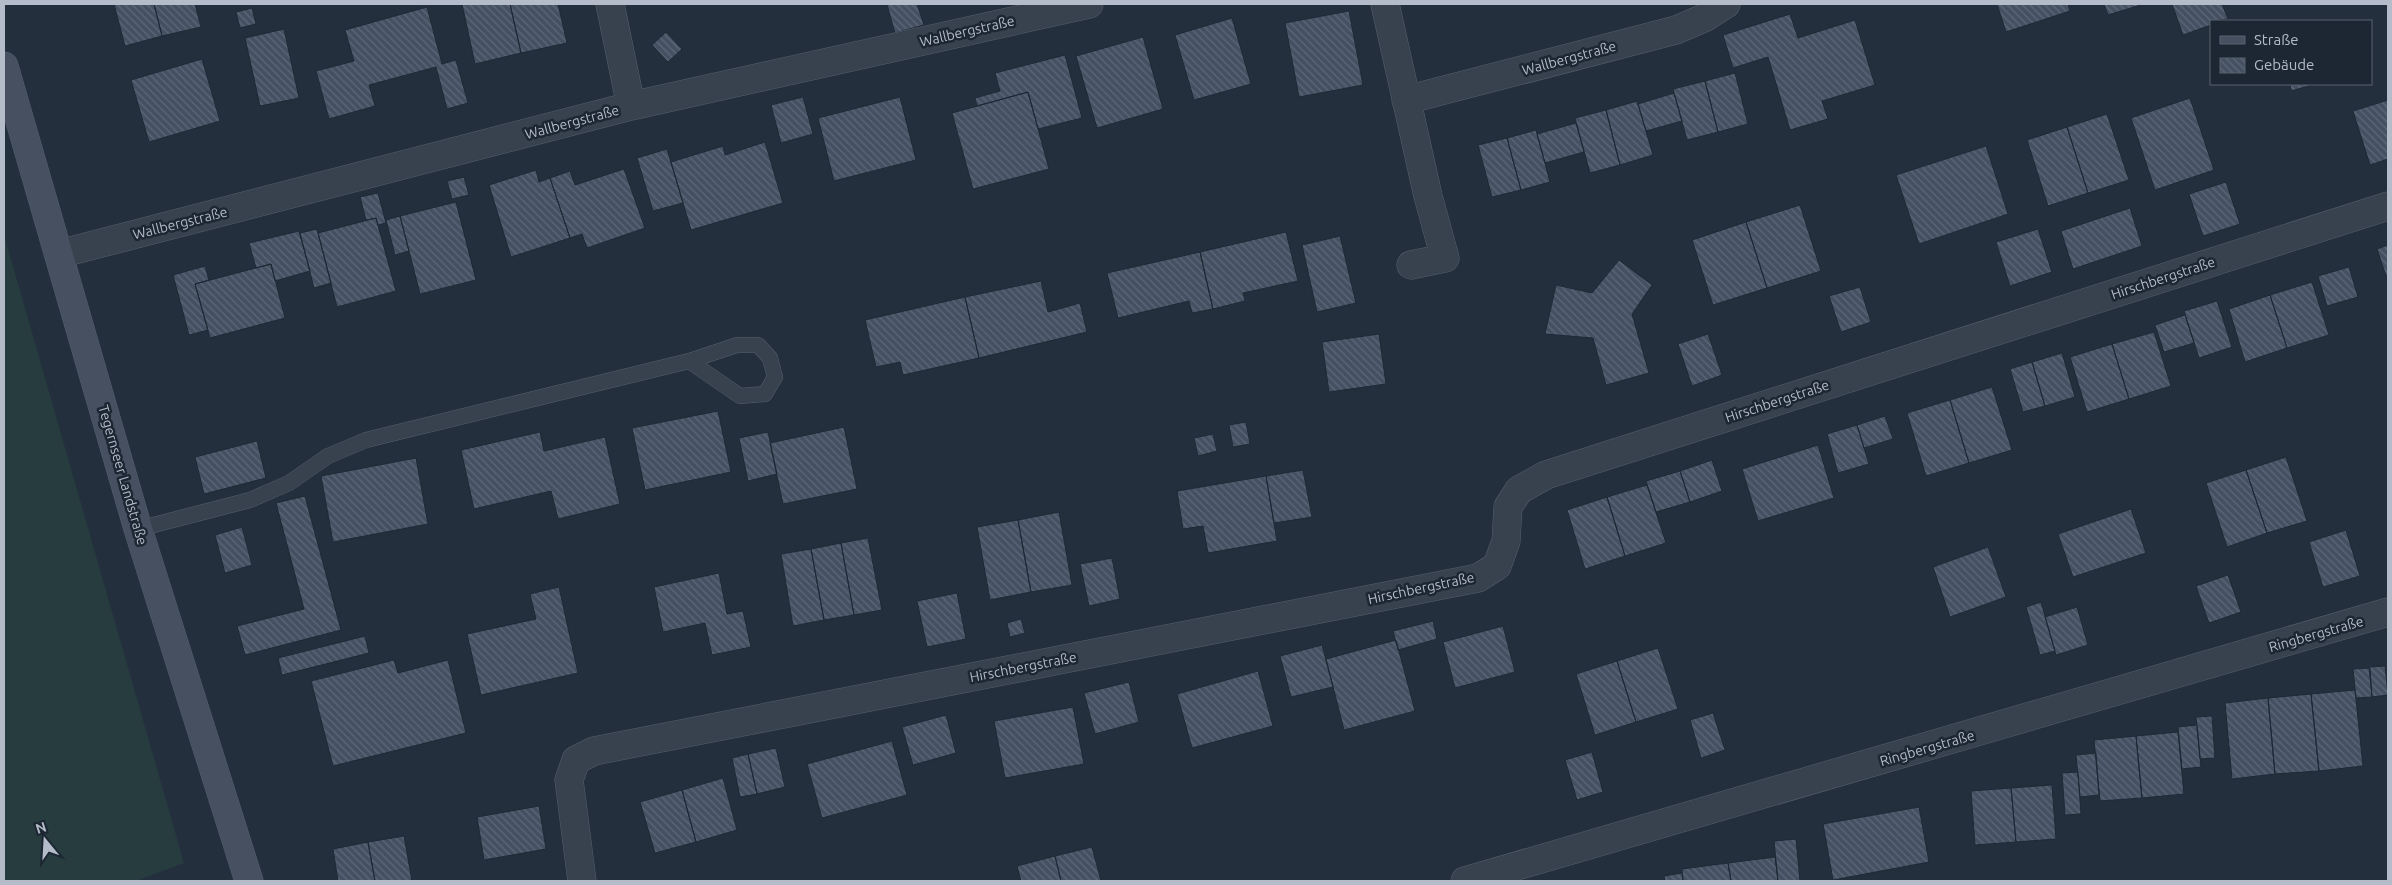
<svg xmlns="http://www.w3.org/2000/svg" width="2392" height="885" viewBox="0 0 2392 885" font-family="Ubuntu,sans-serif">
  <defs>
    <pattern id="building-back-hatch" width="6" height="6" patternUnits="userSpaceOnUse" patternTransform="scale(1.25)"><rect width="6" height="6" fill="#455162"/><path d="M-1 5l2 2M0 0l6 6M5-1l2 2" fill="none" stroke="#5d6877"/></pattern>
  </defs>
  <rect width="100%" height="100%" fill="#242f3e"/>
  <path fill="#263c3f" d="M4 235 184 863 136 881H4Z"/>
  <path fill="url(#building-back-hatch)" stroke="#1f2835" d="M114 4H154L162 36 125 46Z
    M154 4H195L201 27 162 36Z
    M462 4H510L521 53 475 64Z
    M510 4H558L567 43 521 53Z
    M891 4H917L924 25 895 33 887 5Z
    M1997 4H2068L2070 11 2006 32Z
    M2104 4H2144L2108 15Z
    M2172 4H2222L2228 19 2211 21V25L2183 35Z
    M427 7 442 64 456 60 468 103 447 109 436 67 369 85 375 106 329 119 316 71 354 61 345 30Z
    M252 8 256 24 240 28 236 12Z
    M1349 11 1363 85 1299 97 1285 23Z
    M1790 14 1798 38 1855 20 1875 85 1822 101 1828 119 1790 130 1768 57 1733 68 1723 35Z
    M1232 18 1251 84 1194 100 1175 35Z
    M284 29 299 98 260 106 245 38Z
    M666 32 682 49 668 62 652 45Z
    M1143 37 1163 109 1097 128 1076 56Z
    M1065 55 1082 118 1038 129 1028 92 977 106 975 98 1000 91 995 73Z
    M202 59 220 121 149 142 131 80Z
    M1735 73 1748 124 1718 132 1705 81Z
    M1705 81 1718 132 1687 140 1673 89Z
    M2290 84H2316L2291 91Z
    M1028 92 1049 169 973 189 952 113Z
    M1674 93 1682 121 1646 131 1638 104Z
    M803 97 813 134 781 143 771 105Z
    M900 97 916 160 834 181 818 118Z
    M2190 98 2214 170 2155 190 2131 118Z
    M2388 100V159L2370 165 2353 111Z
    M1637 101 1653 155 1620 165 1606 110Z
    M1606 110 1620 165 1590 173 1575 118Z
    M2107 114 2129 180 2088 193 2067 127Z
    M1576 123 1584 152 1545 163 1537 134Z
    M2067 127 2088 193 2048 206 2027 140Z
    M1536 130 1550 182 1521 190 1507 138Z
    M1507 138 1521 190 1492 197 1478 145Z
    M765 142 783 203 691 230 671 162 723 146 725 155Z
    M1986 146 2008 214 1919 244 1896 175Z
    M667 149 683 203 653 211 637 158Z
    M624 169 645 228 587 248 582 234 570 238 550 178 570 171 575 185Z
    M536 170 539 182 550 178 570 238 511 257 489 185Z
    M464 177 469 195 452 199 447 181Z
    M2226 182 2240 224 2203 236 2189 194Z
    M378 193 386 223 378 225 376 218 366 220 360 197Z
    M456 202 476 280 420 294 400 216Z
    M1800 205 1821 271 1767 288 1746 222Z
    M2130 208 2142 246 2073 269 2061 231Z
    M400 216 409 251 395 255 386 220Z
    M376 218 396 291 337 307 318 233Z
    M1746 222 1767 288 1713 305 1692 240Z
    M317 229 331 283 314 288 300 233Z
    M2038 229 2052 272 2010 286 1996 242Z
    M299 231 310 271 275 281 271 264 256 268 249 243Z
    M1286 232 1298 281 1243 293 1245 301 1213 309 1200 252Z
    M1340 236 1356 303 1317 312 1302 245Z
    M2388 245V275L2386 276 2377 249Z
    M1200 252 1213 309 1192 313 1189 301 1118 318 1107 273Z
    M1619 260 1652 285 1632 314 1649 373 1606 385 1593 338 1545 334 1556 285 1592 293Z
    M271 264 285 318 210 338 195 284Z
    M205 266 209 280 195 284 208 330 189 335 173 275Z
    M2349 267 2358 297 2327 306 2318 276Z
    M1041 281 1048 312 1080 303 1087 332 979 358 965 297Z
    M2312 282 2329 335 2287 348 2270 295Z
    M1860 287 1871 322 1841 332 1829 296Z
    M2270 295 2287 348 2245 362 2229 309Z
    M965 297 979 358 903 375 900 362 876 367 865 320Z
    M2217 301 2232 347 2199 358 2184 311Z
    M2185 315 2194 343 2164 352 2155 325Z
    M2154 332 2171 386 2129 399 2112 344Z
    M1379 334 1386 384 1329 392 1322 342Z
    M1708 334 1722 375 1692 386 1678 344Z
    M2112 344 2129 399 2087 412 2070 357Z
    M2062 353 2075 397 2045 406 2032 362Z
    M2032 362 2045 406 2023 412 2010 369Z
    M1992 387 2012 450 1969 463 1950 400Z
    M1950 400 1969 463 1926 476 1907 413Z
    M718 411 731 472 645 490 632 428Z
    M1885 416 1893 439 1864 448 1857 425Z
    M1246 422 1250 444 1233 447 1229 425Z
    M1857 425 1869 464 1838 473 1827 434Z
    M844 427 857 489 783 504 770 443Z
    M540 432 544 451 605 437 620 504 558 519 551 491 474 509 461 450Z
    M768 432 777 474 748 481 739 438Z
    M1213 434 1217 451 1198 456 1194 438Z
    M257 441 266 478 204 494 195 457Z
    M1818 445 1834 498 1758 521 1742 469Z
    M2286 457 2307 521 2267 533 2246 470Z
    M416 458 428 524 333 542 321 476Z
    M1712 460 1722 491 1690 502 1680 471Z
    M1303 470 1312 517 1274 523 1266 476Z
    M2246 470 2267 533 2227 547 2206 483Z
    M1680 471 1690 502 1656 512 1646 481Z
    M1266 476 1277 541 1208 553 1203 526 1183 529 1177 491Z
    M1647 485 1666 543 1625 556 1607 497Z
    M305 496 341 630 245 655 237 626 304 609 276 503Z
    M1607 497 1625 556 1585 569 1567 510Z
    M2131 509 2146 553 2073 577 2058 534Z
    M1059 512 1072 585 1031 592 1018 520Z
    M1018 520 1031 592 990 600 977 527Z
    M242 527 252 565 225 573 215 535Z
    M2346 530 2360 576 2323 587 2309 542Z
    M868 538 882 610 854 615 841 543Z
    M841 543 854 615 824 620 811 549Z
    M1988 547 2006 597 1950 617 1933 567Z
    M811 549 824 620 793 626 781 554Z
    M1112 558 1120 599 1089 606 1080 564Z
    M719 573 727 614 743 611 751 647 712 655 705 623 663 632 654 587Z
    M2228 575 2241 612 2209 623 2196 586Z
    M559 587 578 673 481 695 467 634 536 619 530 594Z
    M957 593 966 639 927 647 917 601Z
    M2041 602 2055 651 2040 655 2026 607Z
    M2077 607 2088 645 2056 655 2045 617Z
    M1021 619 1025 633 1010 637 1007 623Z
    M1433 621 1437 639 1398 650 1393 631Z
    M1503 626 1515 672 1455 688 1443 642Z
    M365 636 369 653 282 675 278 658Z
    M1396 640 1415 711 1344 730 1326 659Z
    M1322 645 1333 687 1291 697 1280 656Z
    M1658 648 1678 709 1636 722 1617 661Z
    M394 660 398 673 448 660 466 733 333 766 311 681Z
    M1617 661 1636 722 1595 735 1576 674Z
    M2385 666 2388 695 2372 697 2369 667Z
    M2370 668 2372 697 2356 698 2353 669Z
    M1258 671 1273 726 1192 748 1177 694Z
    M1129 682 1139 722 1095 734 1084 693Z
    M2355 690 2363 766 2319 771 2311 694Z
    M2311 694 2319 771 2275 774 2268 698Z
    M2268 698 2275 774 2232 779 2225 703Z
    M1073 707 1084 764 1005 778 994 721Z
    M1713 713 1725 750 1701 758 1690 720Z
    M946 715 956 753 913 765 902 727Z
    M2212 716 2215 758 2200 759 2196 717Z
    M2197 725 2201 767 2182 769 2178 727Z
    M2178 732 2184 794 2142 798 2136 736Z
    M2136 736 2142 798 2100 801 2094 740Z
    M892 741 907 795 822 818 807 764Z
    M776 748 785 787 757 794 748 754Z
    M1592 752 1603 792 1577 800 1565 760Z
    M2096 753 2099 795 2080 797 2076 755Z
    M748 754 757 794 740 797 732 758Z
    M2078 772 2081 814 2065 815 2062 773Z
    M723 778 737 830 696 842 682 790Z
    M2052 785 2056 839 2016 842 2011 788Z
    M2011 788 2016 842 1975 845 1971 791Z
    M682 790 696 842 655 853 640 802Z
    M539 806 546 849 484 860 477 817Z
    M1919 807 1929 862 1833 880 1823 824Z
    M404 836 412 881H375L368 842Z
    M1796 839 1800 881H1778L1774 841Z
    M368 842 375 881H338L333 849Z
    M1092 847 1101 881H1061L1055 856Z
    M1055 856 1061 881H1021L1017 866Z
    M1775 857 1778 881H1731L1728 863Z
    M1728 863 1731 881H1683L1682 869Z
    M1682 873 1683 881H1665L1664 876Z"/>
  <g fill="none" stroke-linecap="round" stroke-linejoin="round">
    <g stroke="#565f6c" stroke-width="16">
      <path id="service" d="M138 529 250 500 289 483 328 456 366 440 689 361 737 345H758L770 358 775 377 765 394 740 396 689 361"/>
    </g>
    <g stroke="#565f6c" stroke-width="29">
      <path id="minor" d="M610 4 631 106
        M1385 4 1428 196 1445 258 1411 265
        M1406 100 1676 30 1704 18 1726 4
        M59 254 631 106 1089 4
        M582 881 569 780 576 760 594 751 1478 578 1497 566 1506 541 1508 507 1519 490 1546 475 2388 206
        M1465 881 2388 612"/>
    </g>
    <g stroke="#565f6c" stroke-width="29">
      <path id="secondary" d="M4 66 138 529 249 881"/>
    </g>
    <use href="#service" stroke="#38414e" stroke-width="15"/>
    <use href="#minor" stroke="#38414e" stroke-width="28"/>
    <use href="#secondary" stroke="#465061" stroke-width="28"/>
  </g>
  <g text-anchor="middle" stroke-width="5" stroke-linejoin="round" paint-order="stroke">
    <g font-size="14" fill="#b4bcc9" stroke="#1d2633">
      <text transform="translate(967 31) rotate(-13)" y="5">Wallbergstraße</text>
      <text transform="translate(1569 58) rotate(-15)" y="5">Wallbergstraße</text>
      <text transform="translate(572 122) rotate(-15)" y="5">Wallbergstraße</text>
      <text transform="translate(180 223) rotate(-14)" y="5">Wallbergstraße</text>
      <text transform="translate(2163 278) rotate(-18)" y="5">Hirschbergstraße</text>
      <text transform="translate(1777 401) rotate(-18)" y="5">Hirschbergstraße</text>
      <text transform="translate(123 475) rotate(74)" y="5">Tegernseer Landstraße</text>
      <text transform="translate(1421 588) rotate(-12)" y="5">Hirschbergstraße</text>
      <text transform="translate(2316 634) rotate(-16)" y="5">Ringbergstraße</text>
      <text transform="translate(1023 667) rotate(-11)" y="5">Hirschbergstraße</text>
      <text transform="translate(1927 748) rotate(-16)" y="5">Ringbergstraße</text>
    </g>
  </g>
  <rect width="2392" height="885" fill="none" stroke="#b4bcc9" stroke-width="10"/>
  <rect x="2210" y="20" width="162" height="65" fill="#1d2633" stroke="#59626f"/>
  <rect x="2220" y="36" width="25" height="8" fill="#465061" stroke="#59626f"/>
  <text x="2254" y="45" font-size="15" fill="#b4bcc9">Straße</text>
  <rect x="2220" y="58" width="25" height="15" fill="url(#building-back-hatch)" stroke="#59626f"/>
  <text x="2254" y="70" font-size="15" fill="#b4bcc9">Gebäude</text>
  <g transform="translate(45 840) rotate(342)" stroke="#1d2633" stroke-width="4" paint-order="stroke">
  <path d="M0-4L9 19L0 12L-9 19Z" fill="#b4bcc9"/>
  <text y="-8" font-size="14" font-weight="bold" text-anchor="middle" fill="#b4bcc9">N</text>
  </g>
</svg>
